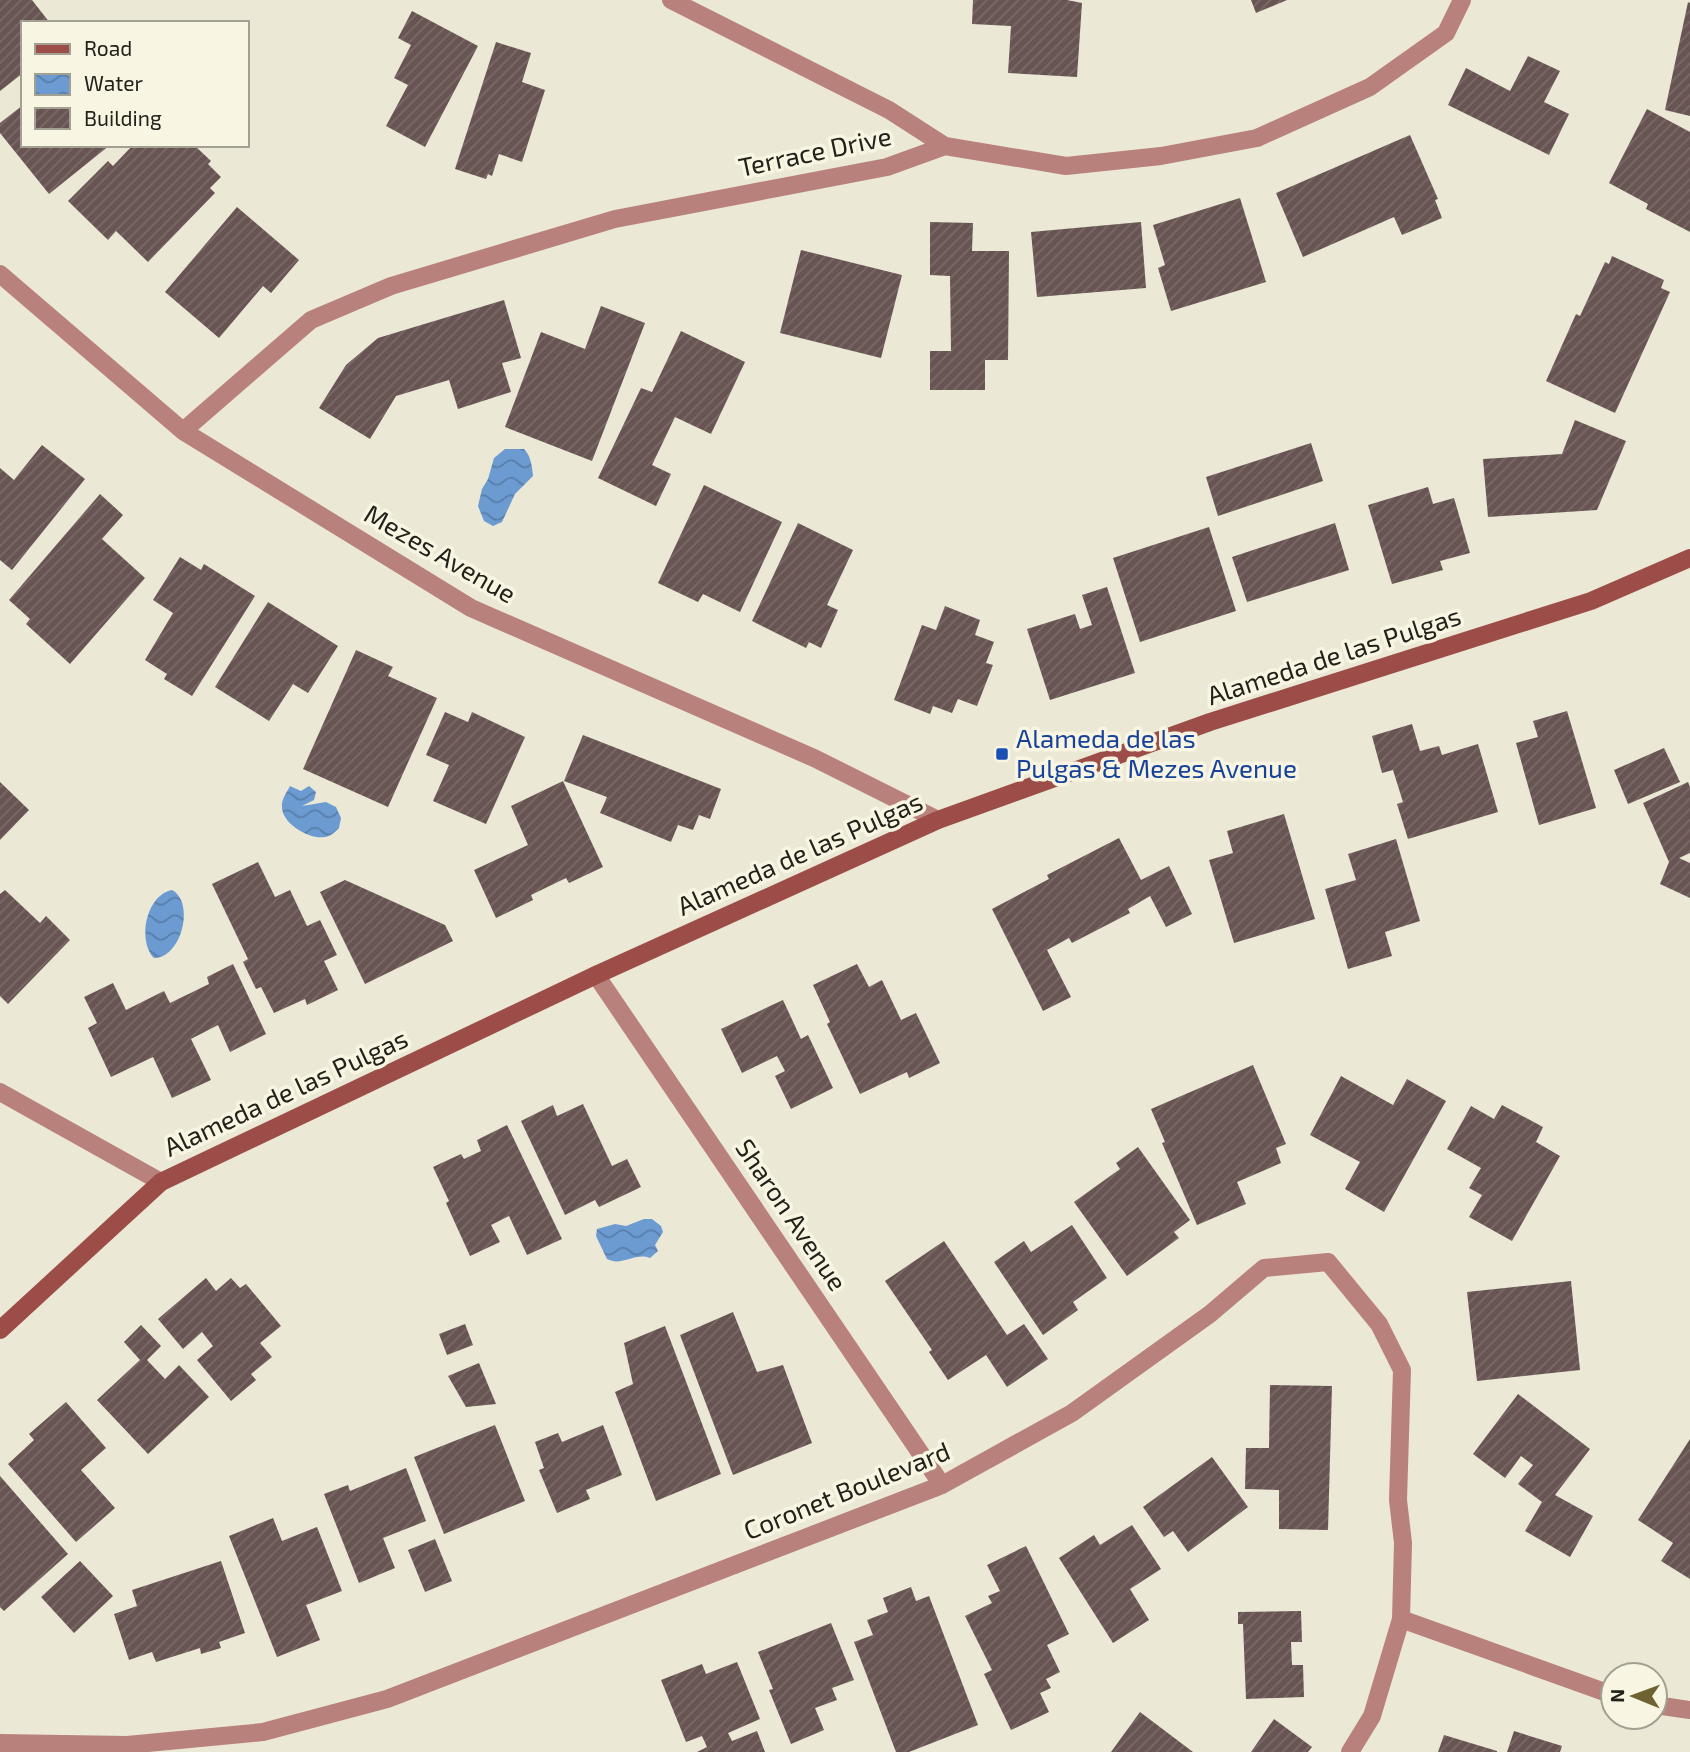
<svg xmlns="http://www.w3.org/2000/svg" width="1690" height="1752" viewBox="0 0 1690 1752" font-family="'Exo 2',sans-serif">
  <defs>
    <pattern id="water-waves" width="16" height="10" patternUnits="userSpaceOnUse" patternTransform="scale(1.75)"><rect width="16" height="10" fill="#6c9bd2"/><path d="M0 5q4-4 8 0t8 0" fill="none" stroke="#587eaa"/></pattern>
    <pattern id="building-hatch" width="6" height="6" patternUnits="userSpaceOnUse" patternTransform="scale(1.75)"><rect width="6" height="6" fill="#685553"/><path d="M-1 1l2-2M0 6l6-6M5 7l2-2" fill="none" stroke="#796a68"/></pattern>
  </defs>
  <rect width="100%" height="100%" fill="#ebe8d5"/>
  <path fill="url(#water-waves)" d="M505 449H524C531 456 532 466 533 476L515 494 502 522 493 526 484 521 478 506 482 489 488 479 494 458Z
    M290 786 301 791 309 786 316 792 314 800 302 806 326 802 336 807 341 818 339 828C335 832 331 836 325 837 310 840 282 824 282 807 281 800 287 792 290 786Z
    M172 890C195 902 182 958 154 958 137 941 146 895 172 890Z
    M644 1219H652L661 1226 663 1232 655 1245 658 1251 650 1258C635 1252 622 1267 607 1259L596 1236 597 1229 615 1224 626 1226Z"/>
  <path fill="url(#building-hatch)" d="M0 0H32L50 23H23V73L0 91Z
    M973 0H1067L1082 3 1077 77 1008 73 1011 26 972 24Z
    M1251 0H1287L1256 13Z
    M1688 2 1690 3V116L1665 110Z
    M412 11 478 46 425 147 386 126 408 85 394 78 411 45 398 38Z
    M496 42 531 53 522 82 545 90 522 162 499 154 492 176 488 174 486 179 455 169Z
    M1528 56 1560 71 1544 102 1569 114 1549 155 1448 105 1466 68 1510 91Z
    M23 105V145H110L49 194 0 133V123Z
    M1647 109 1690 132V232L1646 209 1648 204 1609 183Z
    M1410 135 1438 199 1435 200 1442 218 1402 235 1394 217 1303 257 1276 193Z
    M133 145H194L211 161 208 164 221 177 210 188 215 193 148 262 116 231 108 240 68 201 108 161 113 166Z
    M1240 198 1266 282 1171 311 1158 268 1165 265 1153 225Z
    M237 207 299 260 271 293 263 286 219 338 165 292Z
    M930 222 973 223 972 251H1009L1008 360H985V390H930V351H951L950 276 930 275Z
    M1141 222 1146 288 1037 297 1031 232Z
    M801 250 902 275 881 358 780 333Z
    M1612 256 1664 280 1661 288 1670 292 1615 413 1546 381 1576 314 1580 316 1605 262 1609 264Z
    M504 300 521 358 502 363 511 392 458 409 449 380 396 396 370 439 319 408 346 365 378 338Z
    M601 306 645 323 592 461 505 427 541 332 585 349Z
    M681 331 745 362 711 434 675 417 652 465 671 474 656 506 598 478 641 388 652 392Z
    M1575 420 1626 441 1597 510 1488 517 1483 459 1562 454Z
    M1311 443 1323 481 1218 516 1206 477Z
    M42 445 85 479 12 570 0 560V468L14 480Z
    M704 485 782 522 740 612 703 594 698 602 658 583Z
    M1428 487 1433 504 1454 498 1470 553 1440 561 1443 570 1392 584 1368 505Z
    M100 494 123 515 102 539 145 578 70 664 26 624 30 619 9 600Z
    M798 523 853 550 827 605 838 610 821 648 809 642 806 648 752 621Z
    M1335 523 1349 570 1247 602 1232 557Z
    M1209 527 1236 611 1140 642 1113 558Z
    M180 557 201 570 204 564 255 596 192 696 164 679 167 674 145 660 173 613 153 600Z
    M1107 587 1135 673 1050 700 1027 629 1075 614 1080 629 1092 625 1082 595Z
    M268 602 338 646 308 693 293 684 269 721 215 687Z
    M945 606 980 620 975 635 994 642 986 663 993 665 977 706 958 699 952 713 933 706 930 714 894 700 922 625 936 630Z
    M356 650 393 667 388 676 437 698 388 807 303 769Z
    M1567 711 1596 808 1539 825 1516 743 1538 737 1533 721Z
    M445 712 468 722 472 712 525 737 486 824 433 801 449 765 426 755Z
    M1412 724 1420 751 1439 746 1442 755 1478 744 1498 812 1408 839 1397 804 1403 802 1393 770 1382 773 1372 736Z
    M583 735 721 789 710 819 699 815 693 830 678 825 671 842 600 813 607 797 564 781Z
    M1664 748 1680 782 1628 804 1614 770Z
    M563 781 603 867 569 883 566 878 531 895 533 900 496 918 474 870 528 845 511 806Z
    M0 782 29 810 0 840Z
    M1688 782 1690 787V853L1679 858 1690 863V898L1660 884 1669 862 1643 803Z
    M1284 814 1315 919 1234 943 1209 860 1233 853 1227 831Z
    M1119 838 1141 880 1169 866 1192 914 1166 927 1150 896 1128 909 1130 913 1072 943 1069 938 1047 950 1071 997 1043 1011 992 909 1049 879 1047 875Z
    M1396 839 1420 921 1385 932 1392 956 1348 969 1325 889 1356 880 1348 854Z
    M258 862 275 897 290 890 307 926 320 920 337 955 324 961 338 990 307 1005 305 999 274 1013 261 987 256 989 243 962 248 959 212 884Z
    M345 880 445 925 453 941 365 984 320 892Z
    M5 890 40 923 46 916 70 940 8 1004 0 996V894Z
    M233 964 266 1034 230 1052 218 1025 191 1039 211 1080 172 1098 153 1057 111 1077 88 1028 97 1023 84 997 113 983 126 1010 164 991 170 1003 209 984 207 977Z
    M857 964 869 987 882 980 901 1020 916 1013 940 1063 909 1078 907 1072 860 1094 827 1024 830 1022 813 985Z
    M783 1000 801 1039 808 1035 833 1088 791 1109 775 1076 785 1071 777 1056 742 1073 721 1029Z
    M1253 1065 1286 1144 1276 1148 1281 1163 1237 1182 1246 1204 1197 1225 1162 1143 1165 1142 1151 1109Z
    M1341 1076 1393 1105 1407 1079 1446 1101 1384 1212 1345 1189 1360 1162 1310 1135Z
    M583 1104 612 1166 627 1159 641 1187 599 1207 595 1200 565 1215 521 1121 553 1105 557 1116Z
    M1502 1105 1543 1127 1536 1142 1560 1156 1512 1241 1469 1217 1482 1195 1469 1188 1481 1168 1447 1149 1471 1106 1494 1119Z
    M507 1125 562 1239 527 1255 509 1216 491 1225 500 1242 470 1256 446 1203 449 1201 433 1167 461 1154 464 1159 481 1151 477 1140Z
    M1138 1147 1190 1220 1174 1232 1179 1238 1127 1276 1074 1202 1120 1169 1116 1163Z
    M1072 1225 1107 1278 1073 1302 1078 1310 1043 1335 994 1262 1024 1241 1031 1252Z
    M944 1241 1007 1335 1024 1324 1048 1359 1007 1387 986 1355 948 1380 929 1352 932 1350 885 1281Z
    M206 1278 216 1291 231 1278 240 1288 246 1284 281 1326 260 1343 272 1357 251 1374 256 1380 231 1401 197 1360 213 1346 202 1332 183 1349 158 1319Z
    M1571 1281 1580 1370 1477 1381 1467 1292Z
    M733 1312 757 1372 783 1365 812 1443 733 1475 680 1335Z
    M465 1324 473 1345 447 1355 439 1334Z
    M141 1325 161 1346 147 1360 165 1379 179 1365 209 1397 148 1454 97 1400 140 1360 124 1342Z
    M665 1326 721 1474 656 1501 615 1392 633 1384 624 1343Z
    M479 1363 496 1404 466 1407 448 1376Z
    M1270 1385 1332 1386 1328 1530 1279 1529V1490L1245 1489 1246 1448H1269Z
    M1518 1394 1590 1449 1555 1495 1593 1516 1570 1557 1525 1531 1542 1502 1518 1484 1533 1465 1521 1456 1505 1478 1473 1454Z
    M66 1402 106 1448 81 1470 115 1508 76 1542 8 1464 34 1440 29 1434Z
    M495 1425 525 1501 444 1534 414 1457Z
    M603 1425 622 1475 586 1490 590 1499 557 1513 539 1470 544 1468 535 1442 558 1433 562 1442Z
    M1690 1439V1579L1661 1561 1673 1543 1638 1520Z
    M1212 1457 1248 1507 1188 1552 1173 1531 1164 1537 1143 1507Z
    M406 1468 426 1521 383 1538 395 1568 359 1583 324 1494 348 1485 350 1491Z
    M0 1476 68 1554 4 1611 0 1607Z
    M273 1518 282 1541 317 1527 342 1591 306 1605 320 1640 277 1657 229 1536Z
    M1132 1525 1161 1569 1130 1589 1149 1620 1113 1643 1059 1558 1094 1535 1100 1545Z
    M435 1539 452 1581 425 1592 408 1550Z
    M1026 1546 1069 1634 1047 1645 1060 1672 1046 1679 1051 1688 1040 1693 1049 1712 1011 1730 984 1674 992 1670 965 1616 992 1603 988 1596 1000 1591 987 1565Z
    M80 1561 113 1596 74 1633 41 1597Z
    M221 1561 245 1633 219 1642 221 1648 201 1654 200 1648 156 1662 152 1652 129 1660 114 1614 137 1606 132 1590Z
    M911 1587 916 1601 929 1596 978 1725 909 1752H896L854 1642 873 1635 867 1620 888 1612 883 1598Z
    M1301 1611 1302 1642H1291L1292 1665H1303L1304 1697 1246 1699 1243 1624H1238V1612Z
    M831 1623 854 1680 832 1688 837 1700 815 1708 824 1730 791 1744 769 1690 773 1689 758 1652Z
    M737 1662 760 1719 728 1733 732 1741 757 1731 765 1752H697L707 1747 702 1736 686 1742 661 1680 702 1664 706 1674Z
    M1140 1712 1193 1752H1111Z
    M1274 1719 1312 1747 1308 1752H1251Z
    M1514 1731 1562 1746 1560 1752H1507Z
    M1444 1735 1497 1751V1752H1438Z"/>
  <g fill="none" stroke-linecap="round" stroke-linejoin="round">
    <path stroke="#b8817b" stroke-width="18" d="M671 0 889 110 945 146
      M0 274 183 431 471 608 814 758 938 820
      M183 431 311 320 391 286 615 219 887 167 945 146 1066 166 1161 156 1257 138 1370 87 1446 33 1462 0
      M596 975 942 1485
      M0 1092 161 1182
      M1401 1619 1613 1695
      M1655 1705 1690 1710
      M0 1743 127 1745 263 1732 387 1699 942 1485 1072 1413 1210 1314 1264 1268 1328 1262 1379 1324 1402 1370 1398 1500 1403 1543 1401 1619 1372 1716 1350 1752"/>
    <path stroke="#9c4d48" stroke-width="18" d="M0 1330 161 1182 596 975 938 820 1210 722 1591 601 1690 558"/>
  </g>
  <rect fill="#1a4fb4" stroke="#f8f5e2" stroke-width="2.5" x="995" y="747" width="14" height="14" rx="3.5"/>
  <g text-anchor="middle" stroke-width="7" stroke-linejoin="round" paint-order="stroke">
    <g font-size="26" fill="#22211a" stroke="#f8f5e2">
      <text transform="translate(815 152) rotate(-12)" y="9">Terrace Drive</text>
      <text transform="translate(440 554) rotate(30)" y="9">Mezes Avenue</text>
      <text transform="translate(1334 656) rotate(-18)" y="9">Alameda de las Pulgas</text>
      <text transform="translate(800 854) rotate(-24)" y="9">Alameda de las Pulgas</text>
      <text transform="translate(286 1093) rotate(-25)" y="9">Alameda de las Pulgas</text>
      <text transform="translate(791 1215) rotate(56)" y="9">Sharon Avenue</text>
      <text transform="translate(847 1491) rotate(-22)" y="9">Coronet Boulevard</text>
    </g>
    <g font-size="26" fill="#164399" stroke="#f8f5e2" text-anchor="start">
      <text x="1016" y="748">Alameda de las<tspan x="1016" dy="30">Pulgas &amp; Mezes Avenue</tspan></text>
    </g>
  </g>
  <rect x="21" y="21" width="228" height="126" fill="#f8f5e2" stroke="#a2a092" stroke-width="2"/>
  <rect x="35" y="44" width="35" height="10" fill="#9c4d48" stroke="#a2a092" stroke-width="2"/>
  <text x="84" y="56" font-size="21" fill="#22211a">Road</text>
  <rect x="35" y="74" width="35" height="21" fill="url(#water-waves)" stroke="#a2a092" stroke-width="2"/>
  <text x="84" y="91" font-size="21" fill="#22211a">Water</text>
  <rect x="35" y="108" width="35" height="21" fill="url(#building-hatch)" stroke="#a2a092" stroke-width="2"/>
  <text x="84" y="126" font-size="21" fill="#22211a">Building</text>
  <g transform="translate(1634 1696) rotate(271)"><circle r="33" fill="#f8f5e2" stroke="#a2a092" stroke-width="2"/>
  <path d="M0-5L12 26L0 18L-12 26Z" fill="#6e6330"/>
  <text y="-10" font-size="19" font-weight="bold" text-anchor="middle" fill="#22211a">N</text>
  </g>
</svg>
